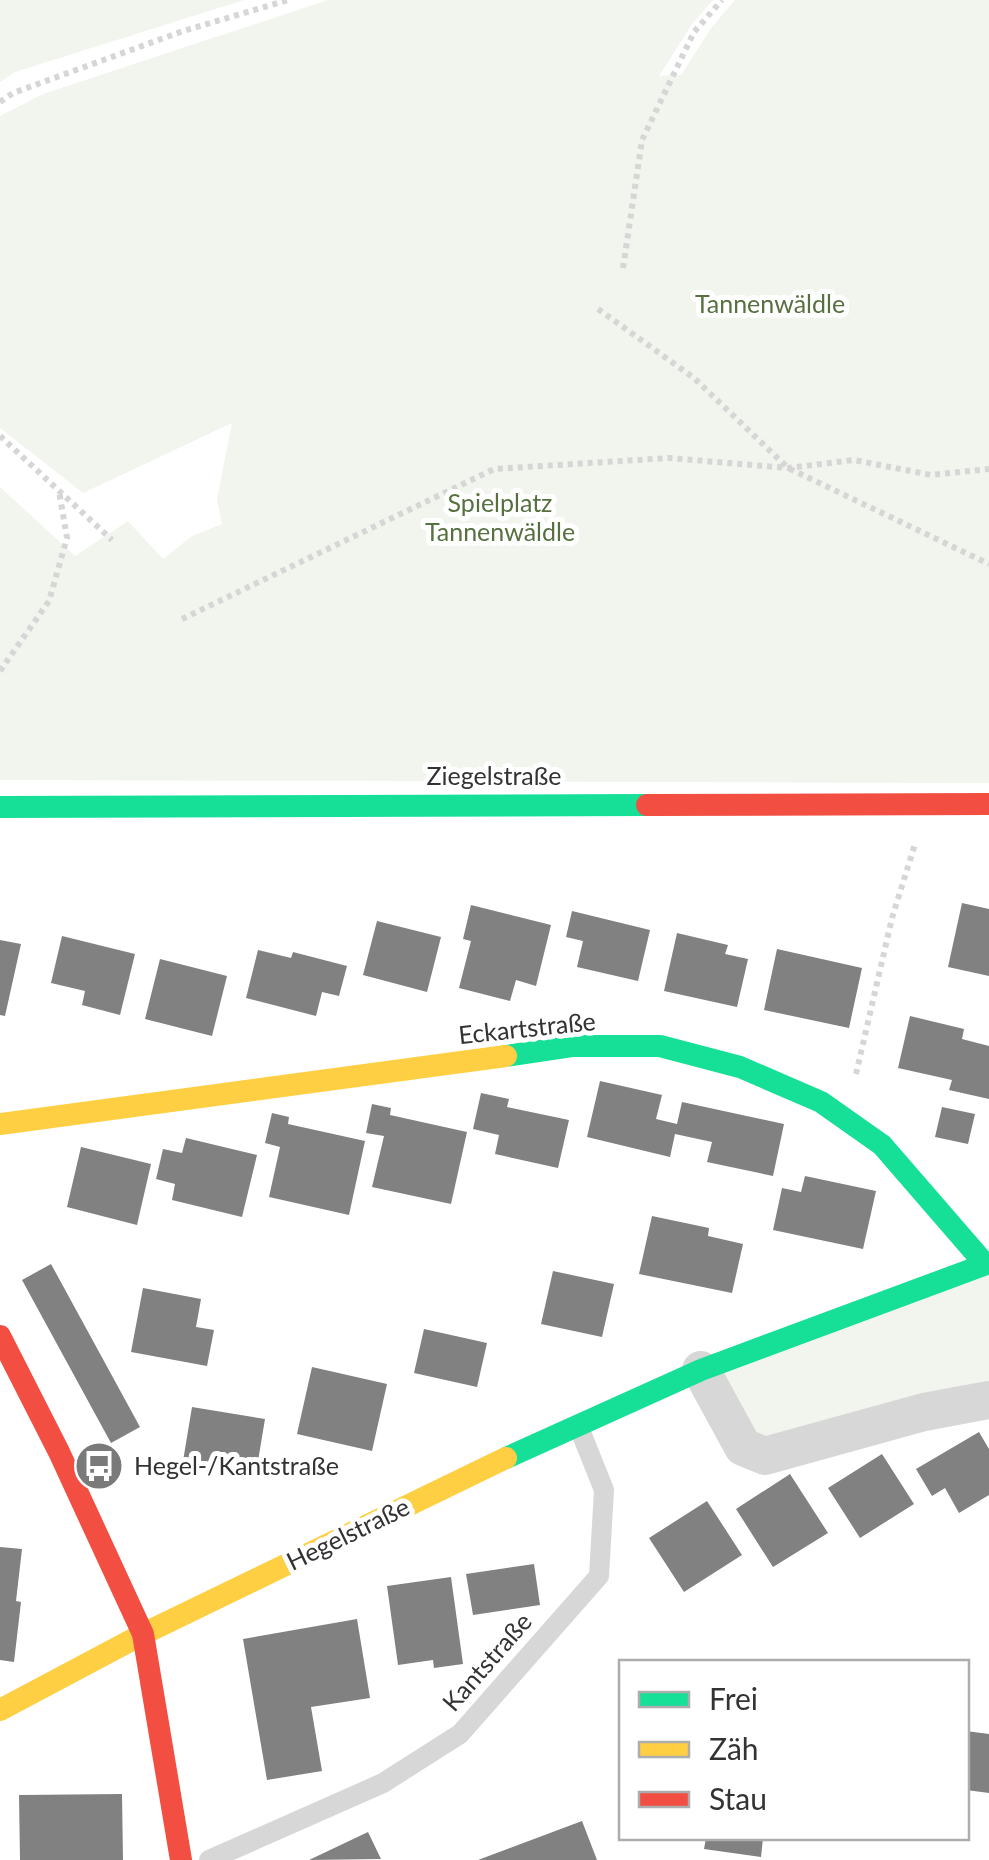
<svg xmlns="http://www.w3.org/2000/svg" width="989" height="1860" viewBox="0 0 989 1860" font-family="Lato,sans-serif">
  <rect width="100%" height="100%" fill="#fff"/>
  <path fill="#f1f5ed" d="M0 0H244L15 72 0 82Z
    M328 0H713L692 24 659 76 681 75 712 27 735 0H989V783L0 780V487L75 556 128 521 163 559 192 536 222 524 217 499 232 423 83 493 0 428V116L43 94Z
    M989 1263V1400L765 1456 701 1370Z"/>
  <path fill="#818181" d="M962 903 989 909V976L948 967Z
    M471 905 551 925 536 986 516 980 510 1001 459 988 471 941 463 939Z
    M572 911 650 930 638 981 577 967 583 941 566 937Z
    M377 921 441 937 427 992 363 975Z
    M677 933 728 945 725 954 748 959 737 1007 664 991Z
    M62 936 135 954 120 1015 82 1005 85 991 51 983Z
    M0 940 21 944 5 1016 0 1015Z
    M777 949 862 968 849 1028 764 1010Z
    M258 950 291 958 293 952 347 966 339 996 322 992 316 1016 246 998Z
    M160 959 227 976 212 1036 145 1019Z
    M910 1016 964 1029 962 1039 989 1046V1099L949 1090 952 1080 898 1068Z
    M600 1081 662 1095 656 1119 677 1124 682 1102 784 1124 773 1176 707 1162 712 1142 675 1134 670 1157 587 1137Z
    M481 1093 509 1099 507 1107 569 1120 558 1168 495 1154 499 1135 473 1129Z
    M372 1104 391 1108 390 1115 467 1132 451 1204 372 1187 384 1136 366 1133Z
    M942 1107 975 1114 968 1144 935 1137Z
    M272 1113 289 1117 288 1124 365 1141 349 1215 269 1197 280 1147 265 1143Z
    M186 1138 257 1155 242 1217 172 1200 175 1184 156 1179 163 1149 182 1153Z
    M81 1147 151 1164 137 1225 67 1207Z
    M805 1176 876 1191 863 1249 773 1230 782 1188 801 1192Z
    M652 1216 709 1228 708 1236 743 1244 732 1293 639 1274Z
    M51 1264 140 1427 111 1443 22 1280Z
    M553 1271 614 1284 602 1337 541 1324Z
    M143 1288 201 1299 196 1327 214 1330 207 1366 131 1352Z
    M424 1329 487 1343 477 1387 414 1373Z
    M312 1367 387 1384 372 1451 297 1434Z
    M192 1407 265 1419 255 1479 182 1467Z
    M979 1432 989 1449V1495L959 1513 945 1488 932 1496 916 1469Z
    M882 1454 914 1504 860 1538 828 1488Z
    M790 1474 828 1533 773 1567 736 1509Z
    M707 1501 742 1555 684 1592 649 1538Z
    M0 1547 22 1549 16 1601 21 1602 14 1662 0 1660Z
    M534 1564 540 1605 473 1615 466 1574Z
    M451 1577 463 1664 434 1668 433 1660 398 1665 387 1586Z
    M357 1619 370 1698 311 1707 322 1771 267 1780 243 1639Z
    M966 1731 989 1734V1793L966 1790Z
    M122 1794 123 1860H20L19 1795Z
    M582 1821 597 1860H478Z
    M368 1832 381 1859 309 1860Z
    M706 1838H763L761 1857 704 1849Z"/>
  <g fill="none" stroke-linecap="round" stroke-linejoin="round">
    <path stroke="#d6d6d6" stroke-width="6" stroke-dasharray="5 5" stroke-linecap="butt" d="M0 102 13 93 183 31 288 0
      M623 268 642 140 694 32 722 0
      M598 309 694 378 788 468 989 564
      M0 436 112 540
      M182 619 494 469 669 458 788 468 854 460 931 475 989 469
      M0 671 49 601 67 538 59 491
      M856 1074 892 918 915 844"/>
    <path stroke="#d7d7d7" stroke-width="20" d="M209 1860 383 1783 460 1734 599 1576 604 1490 578 1425"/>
    <path stroke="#d7d7d7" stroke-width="38" d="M701 1370 743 1447 765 1456 924 1412 989 1400"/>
    <path stroke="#16e098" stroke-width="22" d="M0 807 647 805
      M506 1056 572 1046H660L740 1067 821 1102 882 1145 985 1264
      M506 1458 701 1370 989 1263"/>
    <path stroke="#ffcf43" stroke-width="22" d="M0 1124 506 1056
      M0 1710 143 1634 506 1458"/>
    <path stroke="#f24e42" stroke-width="22" d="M647 805 989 804
      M0 1336 59 1452 143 1634 181 1860"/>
  </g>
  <defs>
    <g id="bus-disc" transform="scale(2.5)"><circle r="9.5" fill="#7a7a7a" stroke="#fff"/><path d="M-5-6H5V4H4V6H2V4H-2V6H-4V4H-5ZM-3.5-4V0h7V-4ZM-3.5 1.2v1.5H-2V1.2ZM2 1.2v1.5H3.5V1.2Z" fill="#fff"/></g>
  </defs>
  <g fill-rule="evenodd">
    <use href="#bus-disc" x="99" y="1466"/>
  </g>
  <g text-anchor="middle" stroke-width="10" stroke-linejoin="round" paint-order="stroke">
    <g font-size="25" fill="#56703f" stroke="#fff">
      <text x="770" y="313">Tannenwäldle</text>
      <text x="500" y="512">Spielplatz<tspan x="500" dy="29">Tannenwäldle</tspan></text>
    </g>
    <g font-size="25" fill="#333" stroke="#fff">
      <text x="494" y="785">Ziegelstraße</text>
      <text transform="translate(527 1028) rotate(-6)" y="9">Eckartstraße</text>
      <text transform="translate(348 1534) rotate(-26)" y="9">Hegelstraße</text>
      <text transform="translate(487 1662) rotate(-49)" y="9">Kantstraße</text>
    </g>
    <g font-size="25" fill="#333" stroke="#fff" text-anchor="start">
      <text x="134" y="1475">Hegel-/Kantstraße</text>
    </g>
  </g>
  <rect x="619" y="1660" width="350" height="180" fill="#ffffff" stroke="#adadad" stroke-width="2.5"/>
  <rect x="639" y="1692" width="50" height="15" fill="#16e098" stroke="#adadad" stroke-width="2.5"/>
  <text x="709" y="1710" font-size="30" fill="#333333">Frei</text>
  <rect x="639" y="1742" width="50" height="15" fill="#ffcf43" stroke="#adadad" stroke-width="2.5"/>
  <text x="709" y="1760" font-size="30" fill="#333333">Zäh</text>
  <rect x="639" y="1792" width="50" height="15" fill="#f24e42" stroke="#adadad" stroke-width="2.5"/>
  <text x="709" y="1810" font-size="30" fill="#333333">Stau</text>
</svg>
